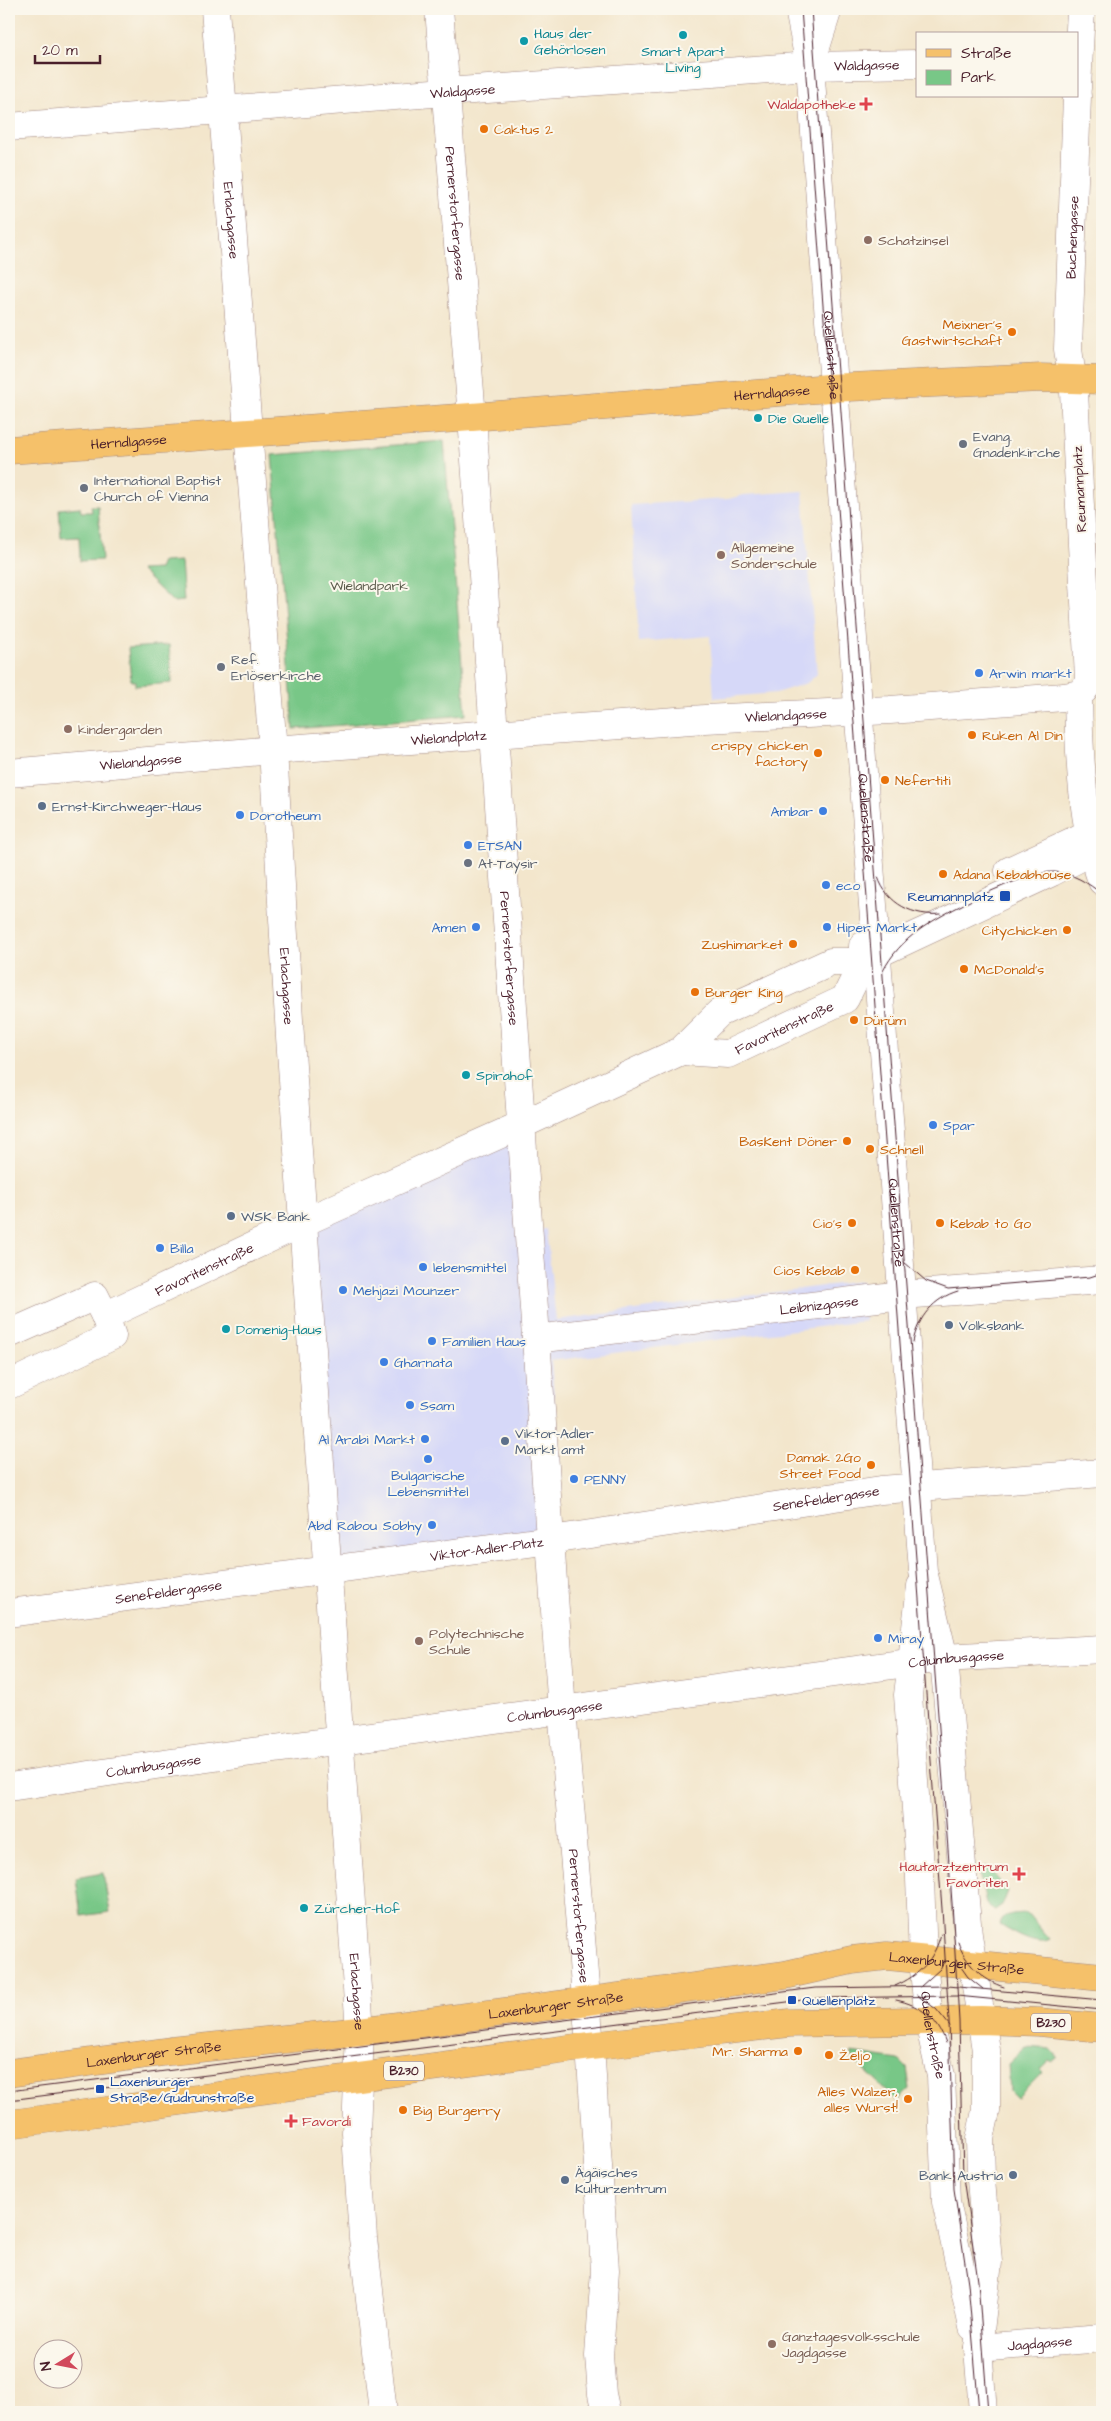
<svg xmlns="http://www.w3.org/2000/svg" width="1111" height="2421" viewBox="0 0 1111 2421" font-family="'Architects Daughter',sans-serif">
  <rect width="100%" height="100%" fill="#fbf7ec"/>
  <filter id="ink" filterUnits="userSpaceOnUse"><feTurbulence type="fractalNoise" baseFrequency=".02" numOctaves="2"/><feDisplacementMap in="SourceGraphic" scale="10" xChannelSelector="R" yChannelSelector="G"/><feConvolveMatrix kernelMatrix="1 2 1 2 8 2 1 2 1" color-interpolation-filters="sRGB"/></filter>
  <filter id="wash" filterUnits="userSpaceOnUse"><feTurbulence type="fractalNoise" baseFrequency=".0096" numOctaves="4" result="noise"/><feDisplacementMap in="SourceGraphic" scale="20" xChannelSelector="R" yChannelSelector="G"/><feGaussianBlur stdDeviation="1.12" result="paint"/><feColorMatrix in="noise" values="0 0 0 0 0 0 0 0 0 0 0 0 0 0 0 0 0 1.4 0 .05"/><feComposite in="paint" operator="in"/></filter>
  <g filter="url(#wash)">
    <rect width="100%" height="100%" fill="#f3e6cc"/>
    <path fill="#d6d8f8" d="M803 491 817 674 807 683 776 693 714 698 710 636 639 642 631 505 728 499 744 495Z
      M521 1125 551 1540 328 1569 304 1222Z
      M546 1229 556 1320 862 1281 865 1321 551 1361 560 1465 548 1466 530 1231Z"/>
    <path fill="#78c787" stroke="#617359" d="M444 441 466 715 294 729 272 455Z
      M91 506H98L102 560 80 561 79 537 61 538 59 509 80 507 81 512H92Z
      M181 561 184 601 173 602 140 570 159 569 162 562Z
      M169 645 172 683 135 686V681H131L128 648Z
      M986 1865 1008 1891 1003 1904 995 1910 990 1908 986 1903 979 1873Z
      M103 1873 110 1912 81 1916 76 1878Z
      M1027 1913 1050 1940C1037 1948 1012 1932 1000 1925 1004 1912 1015 1914 1027 1913Z
      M1026 2047 1051 2049 1058 2057 1052 2062 1049 2060 1040 2069 1043 2072 1017 2098 1010 2091 1008 2064Z
      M851 2053 899 2060 907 2068 910 2089 897 2101 851 2057Z"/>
  </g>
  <g filter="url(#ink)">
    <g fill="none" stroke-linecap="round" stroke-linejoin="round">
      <g stroke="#9e827c" stroke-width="29">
        <g id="minor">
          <path id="s1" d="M215 9 273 750 290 1037 360 2031 356 2133 363 2238 383 2412"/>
          <path id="s2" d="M439 9 472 417 561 1697 590 2046 605 2270 599 2356 602 2394 606 2412"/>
          <path id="s3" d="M799 9 810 66 923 1571 944 1658 968 1935 986 2050V2111L980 2139 981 2180 988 2262 978 2348 983 2412"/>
          <path d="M811 63 828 9"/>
          <path d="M1077 88 1081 9"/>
          <path id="s4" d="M9 127 445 92 810 66 917 64"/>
          <path d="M1078 695C1079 753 1082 826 1102 881"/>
          <path id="s5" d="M9 773 273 750 493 734 705 719 890 710 1064 697C1078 695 1087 693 1089 678L1074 392 1068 349 1077 96"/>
          <path d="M1009 871 1080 838"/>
          <path id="s6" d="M681 1051 728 1054 845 999 863 962V946"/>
          <path id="s7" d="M9 1334 95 1296 105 1316 304 1222 521 1125 681 1051 719 1013 831 962H863L881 952 1052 872 1102 846"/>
          <path id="s8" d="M536 1339 902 1295 1102 1280"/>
          <path d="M9 1385 112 1336 105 1316"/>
          <path id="s9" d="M921 1586 908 1695 919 1852 923 1959 929 2022 941 2076 946 2202 973 2327"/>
          <path id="s10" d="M9 1613 551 1540 881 1490 1102 1473"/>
          <path id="s11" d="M9 1787 156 1765 944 1658 1102 1649"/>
          <path id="s12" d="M978 2348 1102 2338"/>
        </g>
      </g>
      <g stroke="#9e827c" stroke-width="29">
        <g id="major">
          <path id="s13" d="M9 450 472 417 829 388 1041 378 1102 380"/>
          <path id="s14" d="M9 2073 171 2051 360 2031 785 1975 852 1960 887 1956 1102 1977"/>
          <path d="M9 2124 590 2046 789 2023 981 2020 1039 2022 1102 2028"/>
        </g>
      </g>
      <use href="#minor" stroke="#fff" stroke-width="28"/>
      <use href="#major" stroke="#f5c16b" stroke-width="28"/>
      <path stroke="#4a1f2b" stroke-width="1" d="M801 9 942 1909 949 2021 954 2189 968 2283 979 2412
        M811 9 952 1903 959 2021 963 2177 978 2281 988 2412
        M878 877C887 904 914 917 941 914
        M883 971C891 955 904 941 918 931 941 913 1025 871 1054 872 1073 873 1088 883 1102 894
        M904 1262 926 1281 948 1289 1090 1277 1102 1273
        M913 1342C918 1317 934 1298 958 1291
        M958 1942C965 1963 983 1981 1004 1987
        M956 1960 968 1977 983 1989
        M895 1986C920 1975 934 1960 941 1934
        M920 1987 940 1969 945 1960
        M917 1995 936 2009 950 2026
        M896 2000C921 2005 938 2019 946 2043
        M9 2091 815 1988 947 1986 1102 2000
        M9 2100 819 1998 957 1996 1102 2010"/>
    </g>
  </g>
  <g fill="#0f9aa8" stroke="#fbf7ec" stroke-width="2">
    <circle cx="683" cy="35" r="5"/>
    <circle cx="524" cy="41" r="5"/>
    <circle cx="758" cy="418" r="5"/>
    <circle cx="466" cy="1075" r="5"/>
    <circle cx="226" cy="1329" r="5"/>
    <circle cx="304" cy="1908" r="5"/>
  </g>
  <g fill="#e0444e" stroke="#fbf7ec" stroke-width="2">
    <path d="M863.5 96.5h5v5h5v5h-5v5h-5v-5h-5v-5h5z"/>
    <path d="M1016.5 1866.5h5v5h5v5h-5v5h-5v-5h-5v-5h5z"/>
    <path d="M288.5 2113.5h5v5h5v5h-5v5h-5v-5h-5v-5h5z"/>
  </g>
  <g fill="#e8710a" stroke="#fbf7ec" stroke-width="2">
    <circle cx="484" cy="129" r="5"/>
    <circle cx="1012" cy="332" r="5"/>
    <circle cx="972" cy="735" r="5"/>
    <circle cx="818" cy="753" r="5"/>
    <circle cx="885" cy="780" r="5"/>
    <circle cx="943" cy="874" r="5"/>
    <circle cx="1067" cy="930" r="5"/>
    <circle cx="793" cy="944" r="5"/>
    <circle cx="964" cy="969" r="5"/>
    <circle cx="695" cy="992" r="5"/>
    <circle cx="854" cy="1020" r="5"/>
    <circle cx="847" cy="1141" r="5"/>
    <circle cx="870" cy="1149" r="5"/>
    <circle cx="852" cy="1223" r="5"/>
    <circle cx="940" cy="1223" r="5"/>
    <circle cx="855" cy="1270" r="5"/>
    <circle cx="871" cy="1465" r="5"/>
    <circle cx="798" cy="2051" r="5"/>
    <circle cx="829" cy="2055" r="5"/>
    <circle cx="908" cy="2099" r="5"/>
    <circle cx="403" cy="2110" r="5"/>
  </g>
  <g fill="#8d6e63" stroke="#fbf7ec" stroke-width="2">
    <circle cx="868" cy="240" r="5"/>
    <circle cx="721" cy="555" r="5"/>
    <circle cx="68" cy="729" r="5"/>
    <circle cx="419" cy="1641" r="5"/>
    <circle cx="772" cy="2344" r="5"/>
  </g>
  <g fill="#6b7280" stroke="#fbf7ec" stroke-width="2">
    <circle cx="963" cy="444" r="5"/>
    <circle cx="84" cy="488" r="5"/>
    <circle cx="221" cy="667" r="5"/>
    <circle cx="468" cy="863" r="5"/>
  </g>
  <g fill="#3f7fe0" stroke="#fbf7ec" stroke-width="2">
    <circle cx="979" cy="673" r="5"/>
    <circle cx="823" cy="811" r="5"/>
    <circle cx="240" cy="815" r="5"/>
    <circle cx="468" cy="845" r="5"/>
    <circle cx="826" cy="885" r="5"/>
    <circle cx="476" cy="927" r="5"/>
    <circle cx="827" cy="927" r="5"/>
    <circle cx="933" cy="1125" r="5"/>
    <circle cx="160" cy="1248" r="5"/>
    <circle cx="423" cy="1267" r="5"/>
    <circle cx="343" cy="1290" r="5"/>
    <circle cx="432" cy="1341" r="5"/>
    <circle cx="384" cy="1362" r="5"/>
    <circle cx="410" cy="1405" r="5"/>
    <circle cx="425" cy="1439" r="5"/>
    <circle cx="428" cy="1459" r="5"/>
    <circle cx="574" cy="1479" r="5"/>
    <circle cx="432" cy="1525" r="5"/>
    <circle cx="878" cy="1638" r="5"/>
  </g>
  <g fill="#5c6f8a" stroke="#fbf7ec" stroke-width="2">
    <circle cx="42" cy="806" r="5"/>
    <circle cx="231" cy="1216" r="5"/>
    <circle cx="949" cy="1325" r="5"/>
    <circle cx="505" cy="1441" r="5"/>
    <circle cx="1013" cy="2175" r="5"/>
    <circle cx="565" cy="2180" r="5"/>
  </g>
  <g fill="#1a4fb4" stroke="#fbf7ec" stroke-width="2">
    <rect x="999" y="890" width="12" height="12" rx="2.5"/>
    <rect x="787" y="1995" width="10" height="10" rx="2.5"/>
    <rect x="95" y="2084" width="10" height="10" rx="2.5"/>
  </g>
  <g text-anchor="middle" stroke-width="4" stroke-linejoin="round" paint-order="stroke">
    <g fill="#fbf7ec" stroke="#7f6065" stroke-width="1">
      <rect x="1031" y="2013.5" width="40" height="19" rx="4"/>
      <rect x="384" y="2061.5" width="40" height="19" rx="4"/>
    </g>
    <g font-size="12" font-weight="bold" fill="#4a1f2b">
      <text x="1051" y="2027">B230</text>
      <text x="404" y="2075">B230</text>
    </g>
    <g font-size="14" fill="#0d838f" stroke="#fbf7ec" text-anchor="start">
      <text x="534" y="38">Haus der<tspan x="534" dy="16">Gehörlosen</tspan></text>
      <text x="683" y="56" text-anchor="middle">Smart Apart<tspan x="683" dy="16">Living</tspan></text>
      <text x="768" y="423">Die Quelle</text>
      <text x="476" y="1080">Spirahof</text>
      <text x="236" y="1334">Domenig-Haus</text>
      <text x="314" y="1913">Zürcher-Hof</text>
    </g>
    <g font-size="14" fill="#4a1f2b" stroke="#fbf7ec">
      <text dy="5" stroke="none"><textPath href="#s4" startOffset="860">Waldgasse</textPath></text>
      <text dy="5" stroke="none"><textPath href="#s4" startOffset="455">Waldgasse</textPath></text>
      <text dy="5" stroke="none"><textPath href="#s2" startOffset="205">Pernerstorfergasse</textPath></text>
      <text dy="5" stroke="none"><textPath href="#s1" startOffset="212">Erlachgasse</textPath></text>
      <text dy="5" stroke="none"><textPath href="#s5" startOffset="1534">Buchengasse</textPath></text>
      <text dy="5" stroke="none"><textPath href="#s3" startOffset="348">Quellenstraße</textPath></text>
      <text dy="5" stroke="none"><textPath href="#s13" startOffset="765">Herndlgasse</textPath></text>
      <text dy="5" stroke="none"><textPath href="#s13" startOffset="120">Herndlgasse</textPath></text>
      <text transform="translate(1079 489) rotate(-93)" y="5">Reumannplatz</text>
      <text dy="5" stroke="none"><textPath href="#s5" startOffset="779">Wielandgasse</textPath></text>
      <text dy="5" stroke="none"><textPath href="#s5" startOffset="441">Wielandplatz</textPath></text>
      <text dy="5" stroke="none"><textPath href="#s5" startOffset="132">Wielandgasse</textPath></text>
      <text dy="5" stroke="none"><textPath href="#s3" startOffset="812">Quellenstraße</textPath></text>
      <text dy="5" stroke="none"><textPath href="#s2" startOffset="952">Pernerstorfergasse</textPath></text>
      <text dy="5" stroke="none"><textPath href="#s1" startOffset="980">Erlachgasse</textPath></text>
      <text dy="5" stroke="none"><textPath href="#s6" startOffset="109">Favoritenstraße</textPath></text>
      <text dy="5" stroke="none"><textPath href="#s3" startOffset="1218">Quellenstraße</textPath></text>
      <text dy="5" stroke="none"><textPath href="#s7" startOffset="226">Favoritenstraße</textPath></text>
      <text dy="5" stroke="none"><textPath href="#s8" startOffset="285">Leibnizgasse</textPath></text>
      <text dy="5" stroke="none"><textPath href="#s10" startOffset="825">Senefeldergasse</textPath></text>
      <text dy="5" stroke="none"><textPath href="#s10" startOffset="482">Viktor-Adler-Platz</textPath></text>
      <text dy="5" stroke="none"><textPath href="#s10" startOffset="161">Senefeldergasse</textPath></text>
      <text dy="5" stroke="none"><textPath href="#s11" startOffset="956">Columbusgasse</textPath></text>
      <text dy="5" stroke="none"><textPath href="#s11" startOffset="551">Columbusgasse</textPath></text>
      <text dy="5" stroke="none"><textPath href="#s11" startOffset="146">Columbusgasse</textPath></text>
      <text dy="5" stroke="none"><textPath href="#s2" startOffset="1912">Pernerstorfergasse</textPath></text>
      <text dy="5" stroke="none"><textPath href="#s14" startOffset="956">Laxenburger Straße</textPath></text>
      <text dy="5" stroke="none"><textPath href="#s1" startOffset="1988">Erlachgasse</textPath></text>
      <text dy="5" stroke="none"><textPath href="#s14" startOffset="551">Laxenburger Straße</textPath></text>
      <text dy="5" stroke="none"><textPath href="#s9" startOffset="451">Quellenstraße</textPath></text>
      <text dy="5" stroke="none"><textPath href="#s14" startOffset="146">Laxenburger Straße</textPath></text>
      <text dy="5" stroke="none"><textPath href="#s12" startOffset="62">Jagdgasse</textPath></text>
    </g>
    <g font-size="14" fill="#be3a42" stroke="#fbf7ec" text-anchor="end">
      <text x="856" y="109">Waldapotheke</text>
      <text x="1008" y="1871">Hautarztzentrum<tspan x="1008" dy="16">Favoriten</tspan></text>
      <text x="302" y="2126" text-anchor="start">Favordi</text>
    </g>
    <g font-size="14" fill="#c56008" stroke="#fbf7ec" text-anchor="start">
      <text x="494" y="134">Caktus 2</text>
      <text x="1002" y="329" text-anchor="end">Meixner's<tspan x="1002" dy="16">Gastwirtschaft</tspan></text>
      <text x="982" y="740">Ruken Al Din</text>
      <text x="808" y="750" text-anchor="end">crispy chicken<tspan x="808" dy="16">factory</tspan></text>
      <text x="895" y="785">Nefertiti</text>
      <text x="953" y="879">Adana Kebabhouse</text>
      <text x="1057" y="935" text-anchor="end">Citychicken</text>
      <text x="783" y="949" text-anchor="end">Zushimarket</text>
      <text x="974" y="974">McDonald's</text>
      <text x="705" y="997">Burger King</text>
      <text x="864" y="1025">Dürüm</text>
      <text x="837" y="1146" text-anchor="end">BasKent Döner</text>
      <text x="880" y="1154">Schnell</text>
      <text x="842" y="1228" text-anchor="end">Cio's</text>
      <text x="950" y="1228">Kebab to Go</text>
      <text x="845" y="1275" text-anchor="end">Cios Kebab</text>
      <text x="861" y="1462" text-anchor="end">Damak 2Go<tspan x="861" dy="16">Street Food</tspan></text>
      <text x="788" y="2056" text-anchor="end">Mr. Sharma</text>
      <text x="839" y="2060">Željo</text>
      <text x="898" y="2096" text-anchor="end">Alles Walzer,<tspan x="898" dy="16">alles Wurst!</tspan></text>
      <text x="413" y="2115">Big Burgerry</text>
    </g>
    <g font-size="14" fill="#785e54" stroke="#fbf7ec" text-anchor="start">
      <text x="878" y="245">Schatzinsel</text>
      <text x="731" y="552">Allgemeine<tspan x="731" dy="16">Sonderschule</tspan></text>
      <text x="78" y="734">kindergarden</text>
      <text x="429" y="1638">Polytechnische<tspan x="429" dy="16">Schule</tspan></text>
      <text x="782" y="2341">Ganztagesvolksschule<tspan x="782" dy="16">Jagdgasse</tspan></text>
    </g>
    <g font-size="14" fill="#5b616d" stroke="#fbf7ec" text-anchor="start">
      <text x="973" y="441">Evang.<tspan x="973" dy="16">Gnadenkirche</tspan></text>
      <text x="94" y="485">International Baptist<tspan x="94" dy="16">Church of Vienna</tspan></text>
      <text x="231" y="664">Ref.<tspan x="231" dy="16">Erlöserkirche</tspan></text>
      <text x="478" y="868">At-Taysir</text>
    </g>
    <g font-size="14" fill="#5a5a4b" stroke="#fbf7ec">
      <text x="369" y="590">Wielandpark</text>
    </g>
    <g font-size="14" fill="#366cbe" stroke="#fbf7ec" text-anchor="start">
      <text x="989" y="678">Arwin markt</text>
      <text x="813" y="816" text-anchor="end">Ambar</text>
      <text x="250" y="820">Dorotheum</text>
      <text x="478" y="850">ETSAN</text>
      <text x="836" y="890">eco</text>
      <text x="466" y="932" text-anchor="end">Amen</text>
      <text x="837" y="932">Hiper Markt</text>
      <text x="943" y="1130">Spar</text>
      <text x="170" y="1253">Billa</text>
      <text x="433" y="1272">lebensmittel</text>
      <text x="353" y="1295">Mehjazi Mounzer</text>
      <text x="442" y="1346">Familien Haus</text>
      <text x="394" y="1367">Gharnata</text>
      <text x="420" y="1410">Ssam</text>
      <text x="415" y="1444" text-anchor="end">Al Arabi Markt</text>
      <text x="428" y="1480" text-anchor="middle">Bulgarische<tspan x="428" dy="16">Lebensmittel</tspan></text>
      <text x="584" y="1484">PENNY</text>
      <text x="422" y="1530" text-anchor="end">Abd Rabou Sobhy</text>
      <text x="888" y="1643">Miray</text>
    </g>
    <g font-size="14" fill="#4e5e75" stroke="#fbf7ec" text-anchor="start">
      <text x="52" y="811">Ernst-Kirchweger-Haus</text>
      <text x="241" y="1221">WSK Bank</text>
      <text x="959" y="1330">Volksbank</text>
      <text x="515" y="1438">Viktor-Adler<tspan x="515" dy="16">Markt amt</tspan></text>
      <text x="575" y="2177">Ägäisches<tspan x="575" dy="16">Kulturzentrum</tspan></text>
      <text x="1003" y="2180" text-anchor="end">Bank Austria</text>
    </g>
    <g font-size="14" fill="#164399" stroke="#fbf7ec" text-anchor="start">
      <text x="994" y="901" text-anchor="end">Reumannplatz</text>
      <text x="802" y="2005">Quellenplatz</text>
      <text x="110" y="2086">Laxenburger<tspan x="110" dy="16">Straße/Gudrunstraße</tspan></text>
    </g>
  </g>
  <rect width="1111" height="2421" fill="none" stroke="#fbf7ec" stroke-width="30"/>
  <rect x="916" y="32" width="162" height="65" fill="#fbf7ec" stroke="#b4a19f"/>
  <rect x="926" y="49" width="25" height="8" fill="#f5c16b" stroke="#b4a19f"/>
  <text x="961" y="58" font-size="15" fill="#4a1f2b">Straße</text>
  <rect x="926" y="70" width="25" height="15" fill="#78c787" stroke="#b4a19f"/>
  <text x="961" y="82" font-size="15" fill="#4a1f2b">Park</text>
  <g transform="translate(58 2364) rotate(260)"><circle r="24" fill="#fbf7ec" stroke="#b4a19f"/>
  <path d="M0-4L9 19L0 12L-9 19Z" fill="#d1495b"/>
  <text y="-8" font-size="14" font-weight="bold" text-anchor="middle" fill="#4a1f2b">N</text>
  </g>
  <path d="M35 55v8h65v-8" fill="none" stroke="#4a1f2b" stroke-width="2.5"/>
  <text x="42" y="55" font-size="15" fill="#4a1f2b" stroke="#fbf7ec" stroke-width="4" paint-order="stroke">20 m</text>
</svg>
